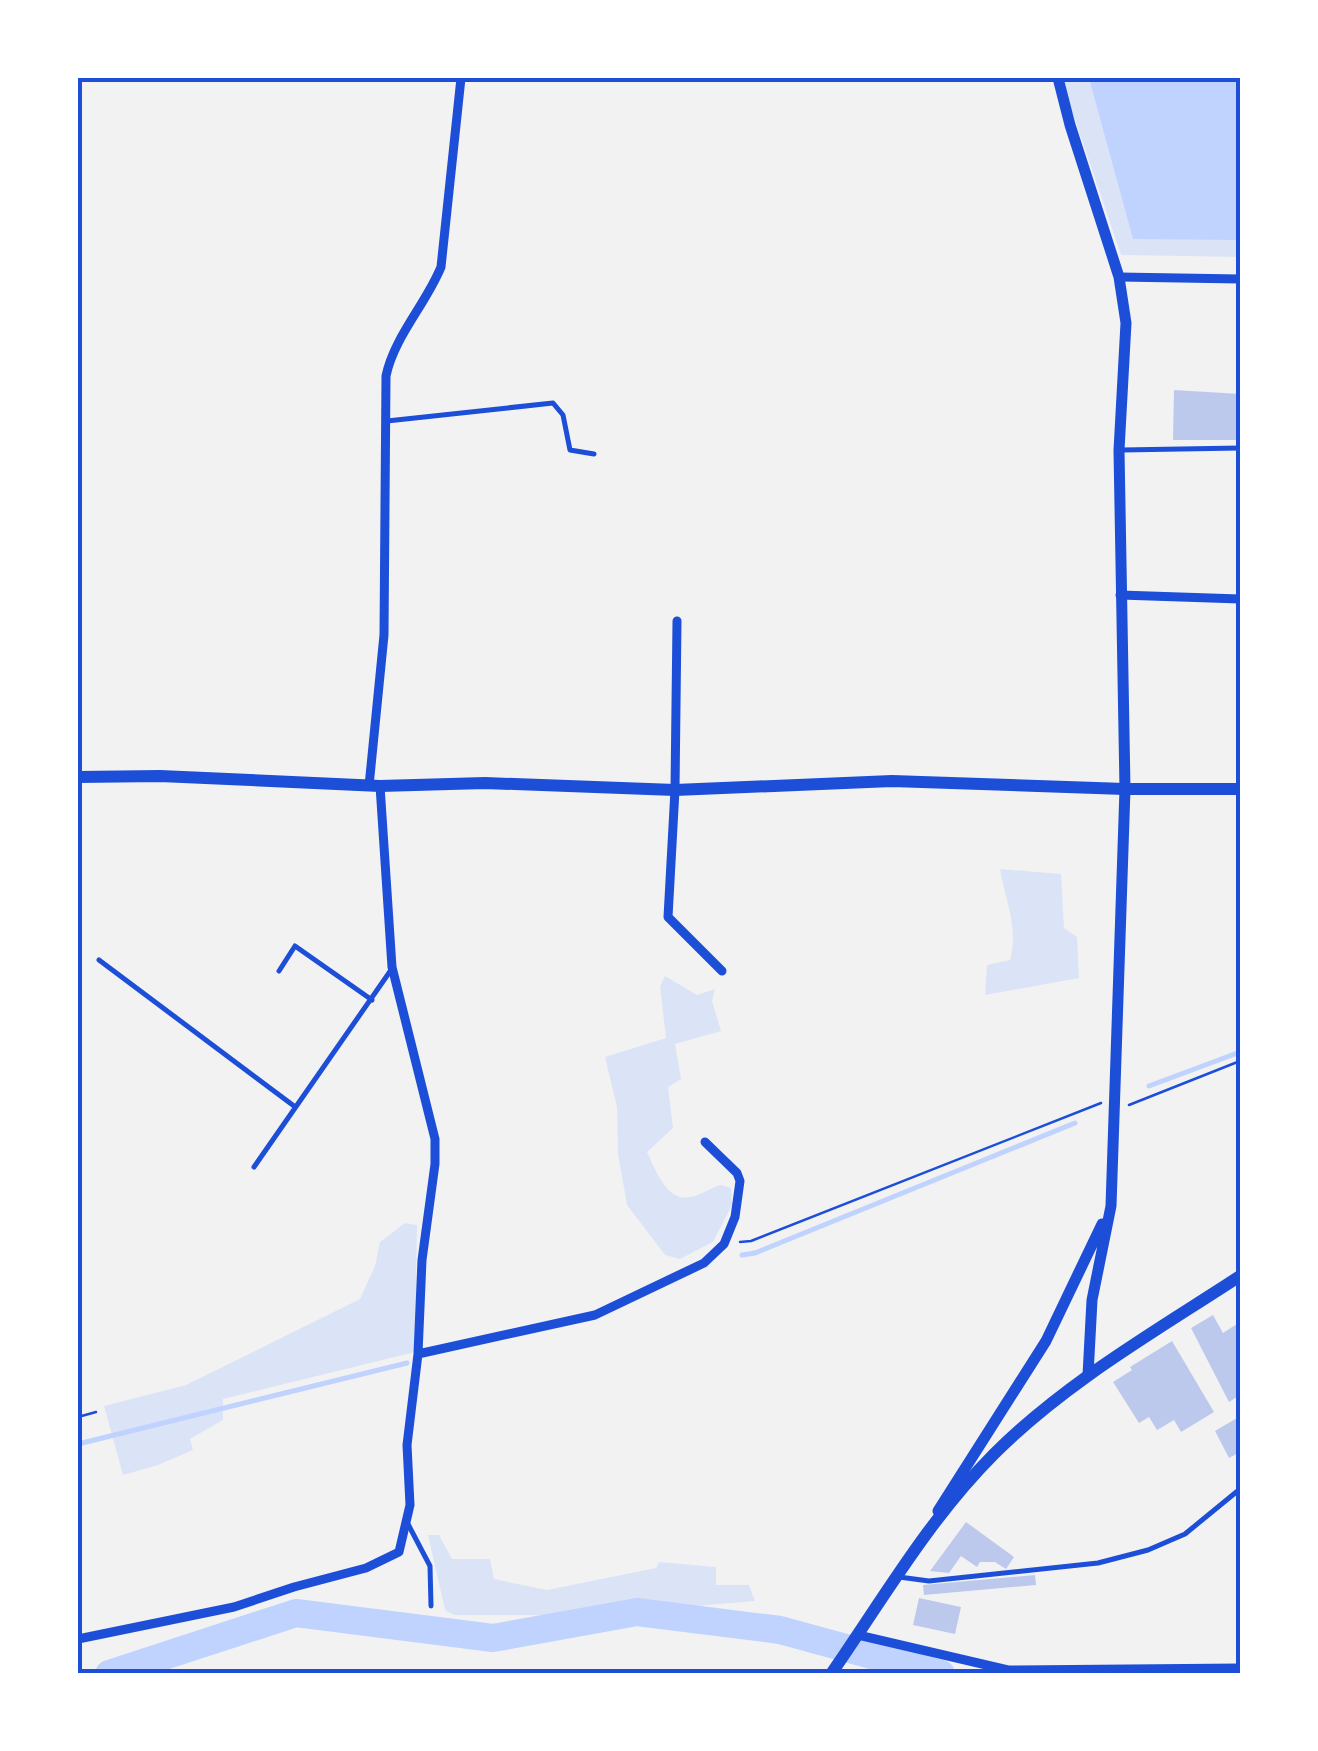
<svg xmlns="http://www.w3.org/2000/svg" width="1318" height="1751" viewBox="0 0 1318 1751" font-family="Bitter,serif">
  <rect width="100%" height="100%" fill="#f2f2f2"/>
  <path fill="#dbe4f7" d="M1065 78H1240V257L1121 255 1067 96Z
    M1000 869 1061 874 1064 928 1077 937 1079 978 985 995 987 965 1010 960C1019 928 1005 900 1000 869Z
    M665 976 697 995 715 989 712 1001 721 1031 675 1044 681 1079 668 1087 673 1128 647 1152C655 1168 666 1202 690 1197 700 1196 711 1187 721 1185L731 1188 732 1205 713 1242 680 1259 665 1255 627 1205 618 1154 617 1107 605 1057 666 1038 660 986Z
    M405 1223 417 1225 415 1352 223 1399V1420L190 1439 193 1450 158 1465 123 1475 104 1406 186 1385 360 1299 375 1266 380 1242Z
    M428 1535H439L452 1559H490L494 1579 547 1590 656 1568 659 1562 716 1567V1585H749L755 1601 587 1615H454L445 1610Z"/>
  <path fill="#bfd3fe" d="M1089 78H1240V240L1133 239Z"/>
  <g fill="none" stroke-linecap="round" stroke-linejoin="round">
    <path stroke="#bfd3fe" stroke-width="5" d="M1149 1086 1240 1052
      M742 1255 755 1253 1075 1123
      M78 1444 407 1363"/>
    <path stroke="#bfd3fe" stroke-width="28" d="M109 1674 296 1613 493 1638 637 1612 780 1630 941 1674"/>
  </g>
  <path fill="#bdc9ec" d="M1174 390 1240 394V440H1173Z
    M1213 1315 1223 1333 1240 1322V1395L1229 1402 1191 1328Z
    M1172 1341 1214 1412 1181 1432 1174 1420 1157 1430 1149 1417 1139 1423 1113 1382 1132 1370 1130 1367Z
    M1237 1418 1240 1424V1435L1236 1437 1240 1452 1229 1458 1215 1431Z
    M966 1522 1014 1557 1006 1569 995 1562H980L977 1567 961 1556 949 1573 930 1571Z
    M1035 1575 1036 1585 924 1595 923 1585Z
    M919 1598 961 1607 955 1634 913 1625Z"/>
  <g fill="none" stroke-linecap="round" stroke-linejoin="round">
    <path stroke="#1d4ed8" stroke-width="2.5" d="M1129 1105 1240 1061
      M740 1242 751 1241 1101 1103
      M78 1417 96 1412"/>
    <path stroke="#1d4ed8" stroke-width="5" d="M387 421 553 403 563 415 570 450 594 454
      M1122 450 1240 448
      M99 960 294 1106
      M279 971 295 946 372 1000
      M254 1167 391 970
      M408 1524 430 1566 431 1606
      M899 1577 929 1581 1098 1563 1148 1550 1185 1534 1240 1489"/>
    <path stroke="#1d4ed8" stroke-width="9" d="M1119 277 1240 279
      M1120 595 1240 599
      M677 621 675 790 668 917 722 971
      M369 786 384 635 386 376C394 337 426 304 441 267L461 78
      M418 1354 595 1315 704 1263 724 1244 735 1217 740 1181 737 1173 705 1142
      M858 1635 1008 1670 1240 1668
      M78 1639 234 1607 294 1587 366 1568 399 1552 410 1505 407 1445 418 1354 422 1260 435 1164V1139L392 967 380 786"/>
    <path stroke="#1d4ed8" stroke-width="11" d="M1058 78 1070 125 1119 277 1126 323 1119 450 1125 789 1111 1206 1092 1300 1088 1375
      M938 1511 1046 1341 1102 1224"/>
    <path stroke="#1d4ed8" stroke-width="12" d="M78 777 160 776 380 786 485 783 675 790 892 781 1125 789H1240
      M831 1674C883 1599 929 1519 994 1454 1066 1382 1156 1331 1240 1276"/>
  </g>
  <rect width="1318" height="1751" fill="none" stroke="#ffffff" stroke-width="160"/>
  <rect x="80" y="80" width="1158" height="1591" fill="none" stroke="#1d4ed8" stroke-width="4"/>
</svg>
